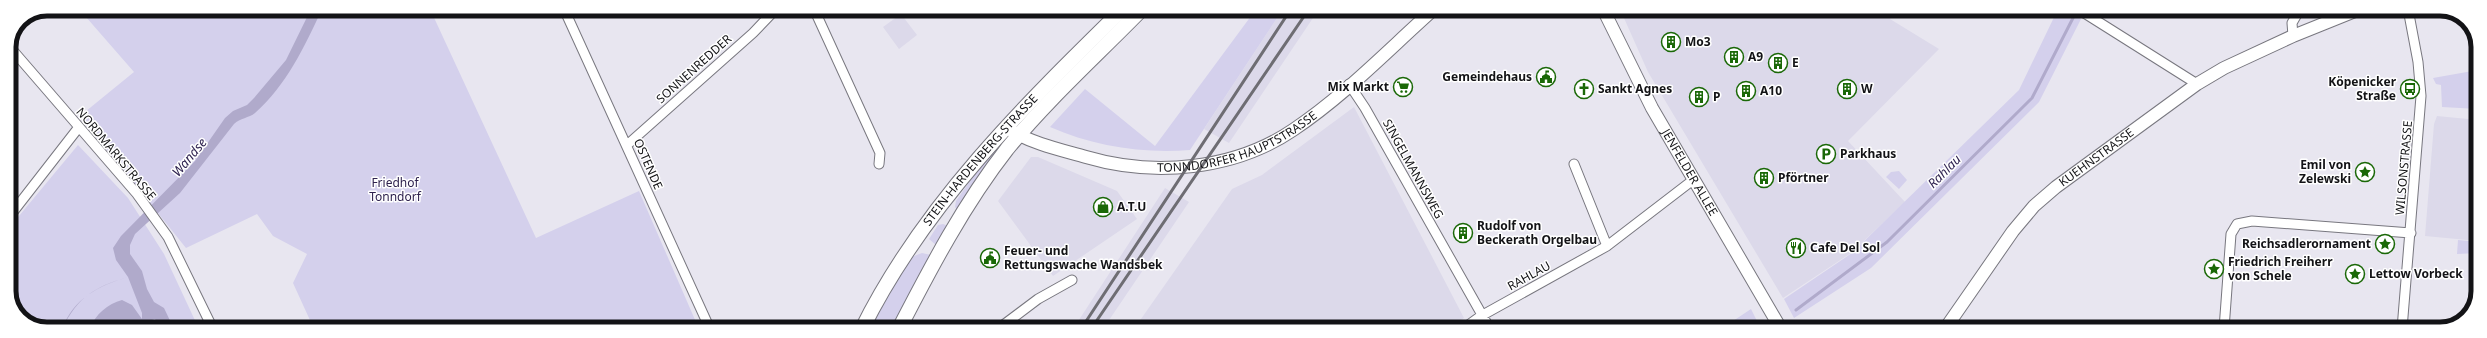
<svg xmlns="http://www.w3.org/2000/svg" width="2487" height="338" viewBox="0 0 2487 338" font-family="'Noto Sans',sans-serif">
  <rect width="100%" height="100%" fill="#e8e6f0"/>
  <path fill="#dcd9ea" d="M1283 9H1319L1229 143 1204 129Z
    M1620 9H1885L1892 14 1890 19 1939 49 1848 141 1905 202 1851 253 1783 298 1648 72Z
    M901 14 917 35 899 49 883 27Z
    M1354 107 1464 318 1447 329H1134L1232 189 1262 175Z
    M2437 116 2478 120V241L2425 236 2434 124Z
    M1031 157H1038L1117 191 1137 219 1053 276 998 201Z
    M1165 188 1189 202 1103 329H1073Z"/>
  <path fill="#d4d0ec" d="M79 9H430L536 238 639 191 699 329H314L293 283 307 254 273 236 257 214 186 248 80 116 134 72Z
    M1251 9H1283L1190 150C1143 154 1093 146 1050 127L1085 89 1155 146 1254 12Z
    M2058 9H2065L2081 19 2039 102 1871 268 1794 318 1784 299 1852 253 2019 90Z
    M2478 70V109L2442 107 2441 85 2436 84 2433 78Z
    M1004 139 1006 141 958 211 955 207 956 201 989 154Z
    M78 145 128 198 164 254 199 329H42L20 318 9 296V228Z
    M1899 171 1907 180 1899 189 1886 177 1891 172Z
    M943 224 948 226 936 245 929 239 938 225Z
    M2458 240 2478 242V253L2457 254Z
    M922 253 931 255 894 329H870L909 258Z
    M1751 309 1761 329H1721Z"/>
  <path fill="#b0aacb" d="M311 9H322C305 46 286 86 255 113 249 118 240 118 234 124L180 193 135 234 130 245V254L142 271 147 289 154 302 164 308 174 329H161L155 319 152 320V329H141L142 325 134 322 118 329H90C95 314 108 304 122 300L132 305 142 319V313L128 277C94 287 78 297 62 329 74 298 98 286 128 277L116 260 113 248 121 236 195 161 225 118 233 111 247 105 254 98 286 60Z"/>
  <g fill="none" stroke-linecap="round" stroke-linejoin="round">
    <path stroke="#b0aacb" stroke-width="3" d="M1796 310 1887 242 2032 98 2073 18"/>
    <g stroke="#78777f" stroke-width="11">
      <path id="street" d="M564 9 710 329
        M814 9 880 153 879 164
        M2078 9 2197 84
        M2293 36 2292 23 2300 9
        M9 46 137 194 168 237 213 329
        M1349 84 1365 108 1490 329
        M627 145 753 33 776 9
        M1574 164 1607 246
        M9 217 79 127
        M998 329 1038 299 1072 280
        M1463 329 1481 316 1607 246 1693 180
        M2166 329 2176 327H2224
        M2224 329 2231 234 2237 224 2252 221 2411 233
        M2402 329 2421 96 2418 62 2408 9"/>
    </g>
    <g stroke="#78777f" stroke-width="14">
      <g id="secondary">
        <path id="s1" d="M1603 9 1652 108 1781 329"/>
        <path id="s2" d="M1012 131C1034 144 1062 150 1086 157 1154 177 1234 170 1293 130 1344 96 1388 50 1434 9"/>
        <path id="s3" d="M1945 329 2013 231 2034 206 2056 187 2197 84 2224 68 2293 36 2360 9"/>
      </g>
    </g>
    <g stroke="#78777f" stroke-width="16">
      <g id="primary">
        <path id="s4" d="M862 329C924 204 1024 106 1123 9"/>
        <path d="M899 329C931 267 964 204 1007 149 1048 99 1097 55 1142 9"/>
      </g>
    </g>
    <use href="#street" stroke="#fff" stroke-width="9"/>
    <use href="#secondary" stroke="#fff" stroke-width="12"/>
    <use href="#primary" stroke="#fff" stroke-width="14"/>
    <path stroke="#6e6d73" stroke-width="3" d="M1081 329 1291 9
      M1091 329 1309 9"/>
  </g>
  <defs>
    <g id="building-ring" transform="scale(1)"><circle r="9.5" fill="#fff" stroke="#1a6807" stroke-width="1.5"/><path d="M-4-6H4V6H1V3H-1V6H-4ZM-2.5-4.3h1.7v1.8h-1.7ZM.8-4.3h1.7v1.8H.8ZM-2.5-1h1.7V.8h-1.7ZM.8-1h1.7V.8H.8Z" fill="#1a6807"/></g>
    <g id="civic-ring" transform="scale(1)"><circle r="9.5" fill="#fff" stroke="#1a6807" stroke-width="1.5"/><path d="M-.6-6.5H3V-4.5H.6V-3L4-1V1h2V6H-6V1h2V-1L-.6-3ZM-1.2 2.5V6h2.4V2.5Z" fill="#1a6807"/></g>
    <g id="supermarket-ring" transform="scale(1)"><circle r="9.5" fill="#fff" stroke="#1a6807" stroke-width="1.5"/><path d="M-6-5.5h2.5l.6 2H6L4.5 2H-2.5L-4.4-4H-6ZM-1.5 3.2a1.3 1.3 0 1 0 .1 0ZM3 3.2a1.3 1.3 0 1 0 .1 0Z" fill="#1a6807"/></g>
    <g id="church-ring" transform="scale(1)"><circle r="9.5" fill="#fff" stroke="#1a6807" stroke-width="1.5"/><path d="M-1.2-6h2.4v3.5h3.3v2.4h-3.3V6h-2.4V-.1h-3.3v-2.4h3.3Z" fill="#1a6807"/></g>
    <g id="bus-ring" transform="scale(1)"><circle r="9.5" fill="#fff" stroke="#1a6807" stroke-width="1.5"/><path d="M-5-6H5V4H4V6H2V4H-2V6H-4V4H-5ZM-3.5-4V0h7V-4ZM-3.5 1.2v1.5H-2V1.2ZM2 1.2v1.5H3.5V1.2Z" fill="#1a6807"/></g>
    <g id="parking-ring" transform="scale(1)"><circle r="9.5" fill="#fff" stroke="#1a6807" stroke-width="1.5"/><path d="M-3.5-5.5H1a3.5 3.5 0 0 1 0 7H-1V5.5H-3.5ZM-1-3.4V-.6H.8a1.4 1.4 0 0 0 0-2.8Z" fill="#1a6807"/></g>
    <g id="sight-ring" transform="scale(1)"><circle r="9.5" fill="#fff" stroke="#1a6807" stroke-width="1.5"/><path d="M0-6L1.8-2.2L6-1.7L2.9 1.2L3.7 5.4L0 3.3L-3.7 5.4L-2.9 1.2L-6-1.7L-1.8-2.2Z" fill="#1a6807"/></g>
    <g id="shop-ring" transform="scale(1)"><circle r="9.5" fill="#fff" stroke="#1a6807" stroke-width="1.5"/><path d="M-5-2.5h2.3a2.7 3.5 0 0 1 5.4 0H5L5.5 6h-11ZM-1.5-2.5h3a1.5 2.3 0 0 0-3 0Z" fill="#1a6807"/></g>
    <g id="restaurant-ring" transform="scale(1)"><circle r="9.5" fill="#fff" stroke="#1a6807" stroke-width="1.5"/><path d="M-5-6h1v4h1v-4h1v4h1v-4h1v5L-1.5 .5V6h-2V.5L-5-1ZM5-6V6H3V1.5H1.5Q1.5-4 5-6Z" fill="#1a6807"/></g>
  </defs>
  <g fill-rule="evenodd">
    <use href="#building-ring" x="1671" y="42"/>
    <use href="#building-ring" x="1734" y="57"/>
    <use href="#building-ring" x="1778" y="63"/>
    <use href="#civic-ring" x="1546" y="77"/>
    <use href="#supermarket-ring" x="1403" y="87"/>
    <use href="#church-ring" x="1584" y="89"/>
    <use href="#building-ring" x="1847" y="89"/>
    <use href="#bus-ring" x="2410" y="89"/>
    <use href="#building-ring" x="1746" y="91"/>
    <use href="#building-ring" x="1699" y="97"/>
    <use href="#parking-ring" x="1826" y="154"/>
    <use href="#sight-ring" x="2365" y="172"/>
    <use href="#building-ring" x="1764" y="178"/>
    <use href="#shop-ring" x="1103" y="207"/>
    <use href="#building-ring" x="1463" y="233"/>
    <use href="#sight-ring" x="2385" y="244"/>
    <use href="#restaurant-ring" x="1796" y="248"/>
    <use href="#civic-ring" x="990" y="258"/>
    <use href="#sight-ring" x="2214" y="269"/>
    <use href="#sight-ring" x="2355" y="274"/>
  </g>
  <g text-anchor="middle" stroke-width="3" stroke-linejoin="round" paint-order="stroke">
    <g font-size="12" font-weight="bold" fill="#131316" stroke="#fff" text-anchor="start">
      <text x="1685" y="46">Mo3</text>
      <text x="1748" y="61">A9</text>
      <text x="1792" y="67">E</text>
      <text x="1532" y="81" text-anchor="end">Gemeindehaus</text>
      <text x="2396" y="86" text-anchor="end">Köpenicker<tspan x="2396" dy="14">Straße</tspan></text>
      <text x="1389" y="91" text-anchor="end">Mix Markt</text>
      <text x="1598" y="93">Sankt Agnes</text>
      <text x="1861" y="93">W</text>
      <text x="1760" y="95">A10</text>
      <text x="1713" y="101">P</text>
      <text x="1840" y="158">Parkhaus</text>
      <text x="2351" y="169" text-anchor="end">Emil von<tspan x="2351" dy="14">Zelewski</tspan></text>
      <text x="1778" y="182">Pförtner</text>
      <text x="1117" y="211">A.T.U</text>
      <text x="1477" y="230">Rudolf von<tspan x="1477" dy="14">Beckerath Orgelbau</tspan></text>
      <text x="2371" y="248" text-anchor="end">Reichsadlerornament</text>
      <text x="1810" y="252">Cafe Del Sol</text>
      <text x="1004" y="255">Feuer- und<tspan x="1004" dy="14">Rettungswache Wandsbek</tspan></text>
      <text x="2228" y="266">Friedrich Freiherr<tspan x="2228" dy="14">von Schele</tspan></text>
      <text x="2369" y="278">Lettow Vorbeck</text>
    </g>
    <g font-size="12" fill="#131316" stroke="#fff">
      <text transform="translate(694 69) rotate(-42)" y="4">SONNENREDDER</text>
      <text dy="4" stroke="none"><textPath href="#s2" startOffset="236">TONNDORFER HAUPTSTRASSE</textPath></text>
      <text transform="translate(116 154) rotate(50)" y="4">NORDMARKSTRASSE</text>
      <text dy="4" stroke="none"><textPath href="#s3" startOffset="231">KUEHNSTRASSE</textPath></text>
      <text dy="4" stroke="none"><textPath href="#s4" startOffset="207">STEIN-HARDENBERG-STRASSE</textPath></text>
      <text transform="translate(648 164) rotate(66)" y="4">OSTENDE</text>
      <text transform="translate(2404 168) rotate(-85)" y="4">WILSONSTRASSE</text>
      <text transform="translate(1413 169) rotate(61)" y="4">SINGELMANNSWEG</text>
      <text dy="4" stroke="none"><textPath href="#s1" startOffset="185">JENFELDER ALLEE</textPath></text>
      <text transform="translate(1529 276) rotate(-29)" y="4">RAHLAU</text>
    </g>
    <g font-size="12" fill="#2e224e" stroke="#fff">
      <text x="395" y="187">Friedhof<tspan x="395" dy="14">Tonndorf</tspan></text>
    </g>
    <g font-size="13" font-style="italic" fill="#302451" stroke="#fff">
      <text transform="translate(189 157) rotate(-50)" y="5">Wandse</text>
      <text transform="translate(1944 171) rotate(-45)" y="5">Rahlau</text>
    </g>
  </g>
  <path d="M0 0H2487V338H0ZM47 16H2440A31 31 0 0 1 2471 47V291A31 31 0 0 1 2440 322H47A31 31 0 0 1 16 291V47A31 31 0 0 1 47 16Z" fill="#fff" fill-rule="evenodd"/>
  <path fill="none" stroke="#131316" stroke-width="5" d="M47 16H2440A31 31 0 0 1 2471 47V291A31 31 0 0 1 2440 322H47A31 31 0 0 1 16 291V47A31 31 0 0 1 47 16Z"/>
</svg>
